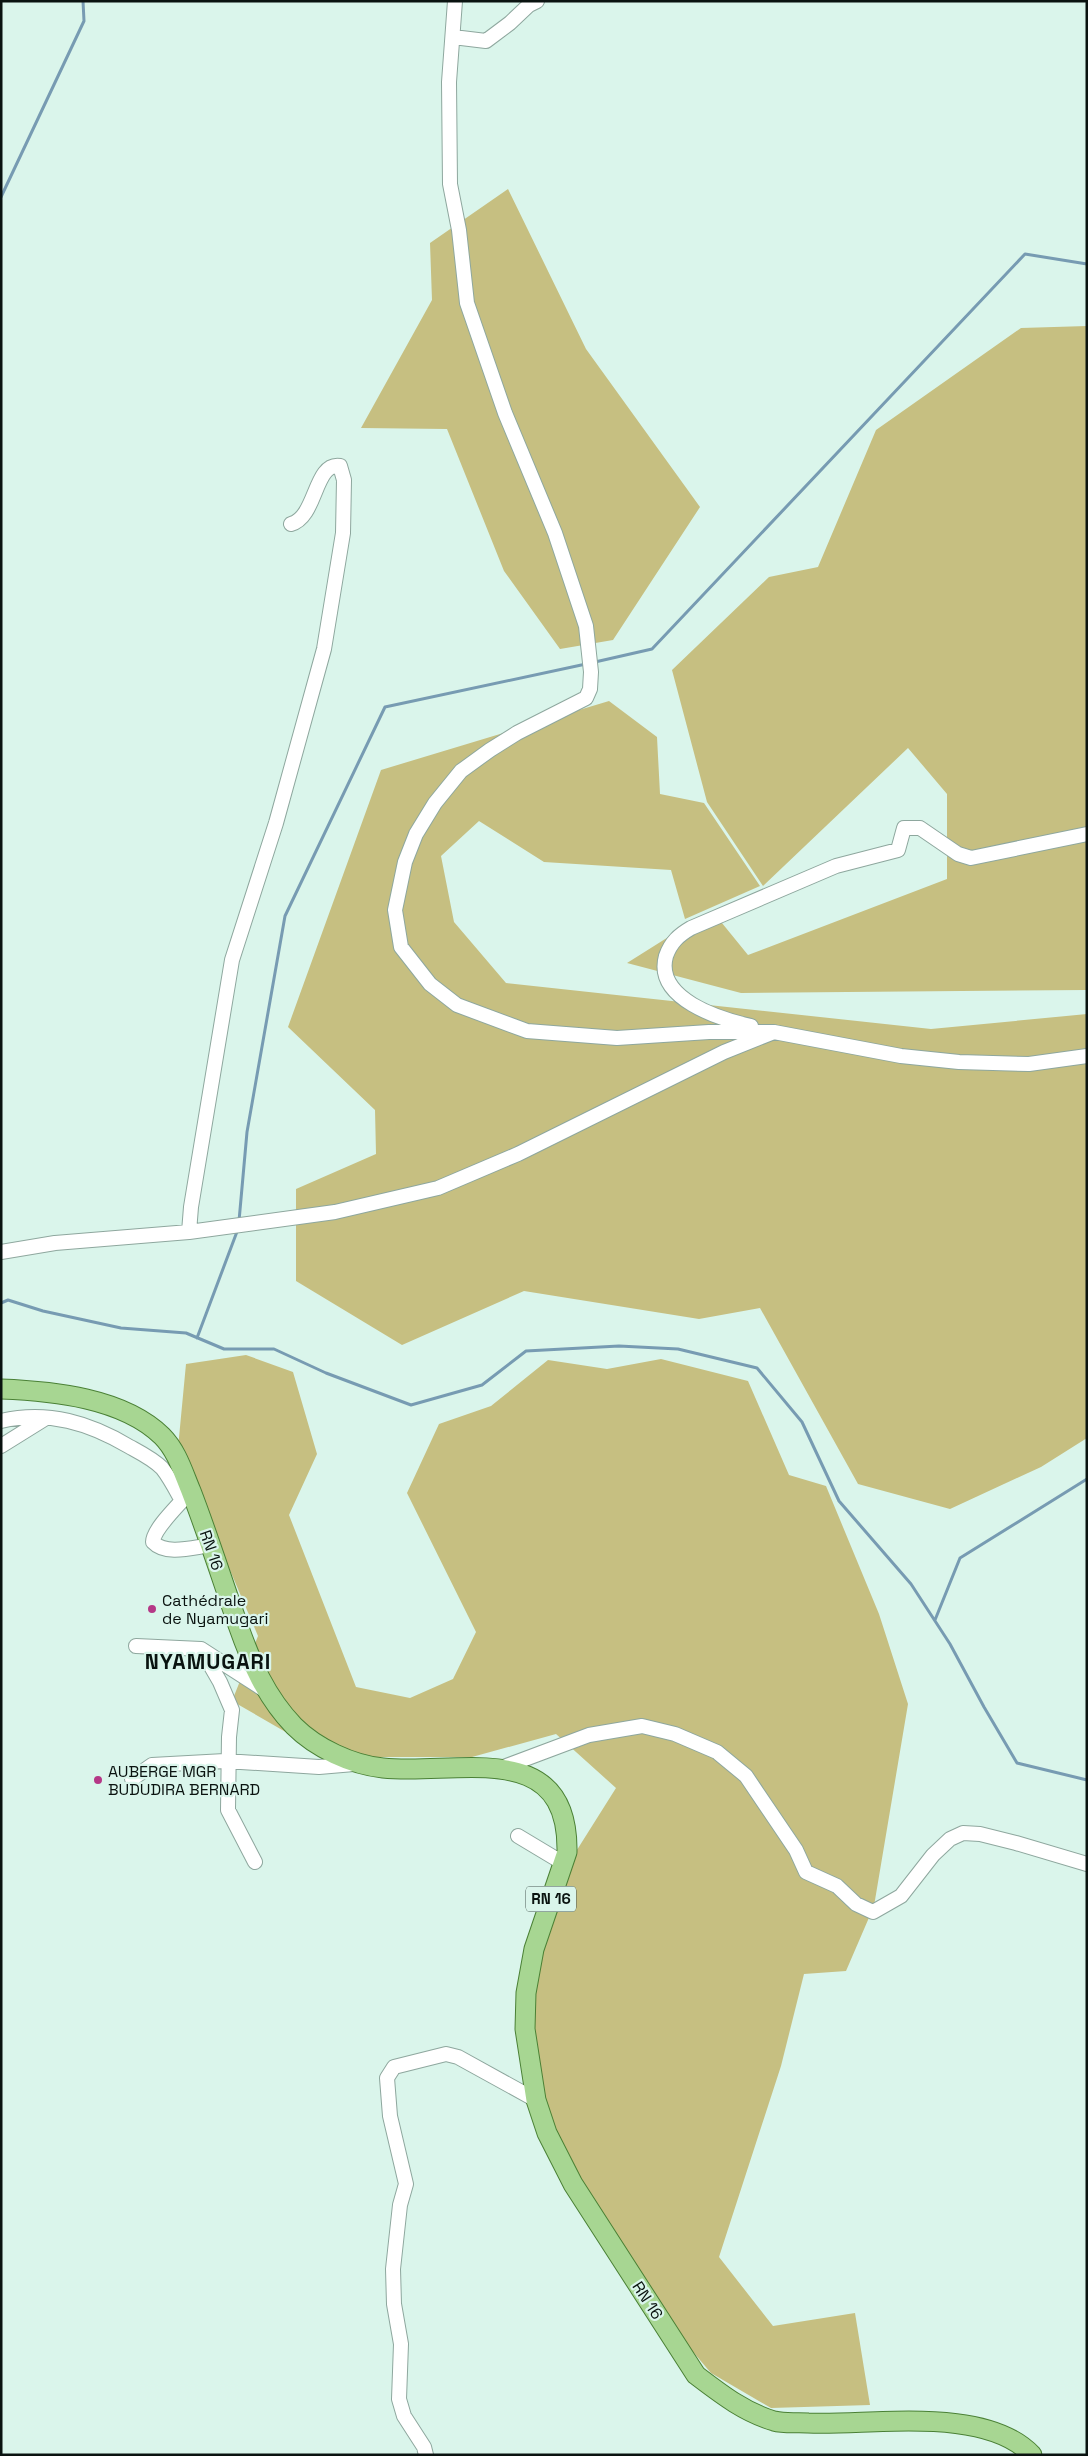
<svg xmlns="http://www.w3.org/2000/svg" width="1088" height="2456" viewBox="0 0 1088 2456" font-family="'Space Grotesk',sans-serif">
  <rect width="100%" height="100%" fill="#daf5eb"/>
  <path fill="#c6bf81" d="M508 189 586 349 700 507 613 640 560 649 504 571 447 429 361 428 432 300 430 243Z
    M1087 326V990L741 993 627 963 689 924 713 912 748 955 947 879V794L908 748 763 886 707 802 672 670 769 577 818 567 876 430 1021 328Z
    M609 701 657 737 660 794 704 803 760 886 685 919 671 870 544 862 479 821 441 856 454 922 506 983 931 1029 1087 1014V1438L1041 1467 950 1509 858 1484 760 1308 699 1319 524 1291 402 1345 296 1281V1189L376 1154 375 1110 288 1027 381 770Z
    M246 1355 293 1372 317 1454 289 1515 356 1687 410 1698 453 1679 476 1632 407 1493 439 1424 491 1406 548 1360 607 1369 661 1359 748 1381 789 1475 826 1486 879 1614 908 1704 874 1906 846 1971 804 1974 781 2066 719 2257 773 2326 855 2313 870 2405 771 2408 711 2373 621 2267 541 2126 518 2007 541 1907 616 1788 556 1734 472 1757H329L232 1701 258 1636 178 1448 186 1364Z"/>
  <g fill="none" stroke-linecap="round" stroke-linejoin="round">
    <path stroke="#779bb2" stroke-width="3" d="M1 197 84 21 83 1
      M595 662 652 649 1025 254 1087 264
      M239 1221 247 1132 285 916 385 707 586 664
      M1 1303 8 1300 43 1311 121 1328 186 1333 224 1349H274L326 1373 411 1405 482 1385 526 1351 619 1346 678 1349 757 1368 802 1422 839 1501 911 1584 950 1644 984 1707 1017 1763 1087 1780
      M197 1338 238 1229
      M935 1620 960 1558 1087 1479"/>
    <g stroke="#8ea79e" stroke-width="16">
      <path id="minor" d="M455 1 449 82 450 184 459 230 467 303 505 413 555 533 586 626 591 672 590 689 586 698 517 733 490 750 461 771 435 803 416 834 405 862 395 910 401 947 430 984 457 1005 527 1031 617 1038 709 1032H774
        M453 37 486 41 510 23 529 5 537 1
        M751 1026C720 1019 654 999 666 956 671 942 679 935 691 928L836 866 898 850 904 828H920L958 854 971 858 1087 834
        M189 1232 191 1207 232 960 276 823 324 649 343 533 344 480 340 466C314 462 317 517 291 524
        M1 1252 55 1243 189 1232 335 1212 438 1188 518 1154 724 1052 774 1032 901 1056 959 1062 1029 1064 1087 1056
        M1 1421C48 1410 90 1423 130 1447 141 1453 153 1459 162 1468 170 1478 176 1490 182 1501
        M1 1446 46 1418
        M188 1494C179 1505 153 1529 153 1542 166 1556 194 1547 211 1545
        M136 1646 201 1649 266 1691
        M201 1649 220 1682 232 1710 229 1737 228 1810 255 1862
        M501 1768 589 1735 642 1726 675 1734 717 1752 746 1776 796 1850 806 1872 837 1886 856 1904 873 1912 901 1896 933 1855 950 1839 963 1833 980 1834 1016 1843 1087 1864
        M132 1779 152 1765 225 1761 319 1767 354 1764
        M518 1836 563 1863
        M426 2455 424 2447 404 2416 399 2399 401 2344 394 2304 393 2269 400 2205 406 2184 390 2116 387 2078 394 2067 446 2054 458 2057 536 2100"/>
    </g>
    <g stroke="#4a8035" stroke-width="21">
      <path id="major" d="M1 1389C53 1391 123 1398 162 1436 177 1451 183 1472 191 1491 208 1535 222 1580 238 1625 251 1662 266 1697 294 1726 316 1748 352 1765 383 1768 456 1776 569 1736 567 1852L534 1949 526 1993 525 2029 536 2100 547 2133 573 2184 696 2375C721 2394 744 2412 774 2421 785 2424 798 2422 808 2423 871 2426 985 2405 1032 2455"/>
    </g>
    <use href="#minor" stroke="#fff" stroke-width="14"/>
    <use href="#major" stroke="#a7d692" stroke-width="19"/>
  </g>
  <g fill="#b53887" stroke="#daf5eb" stroke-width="2">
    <circle cx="152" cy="1609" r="5"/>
    <circle cx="98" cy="1780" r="5"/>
  </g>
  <g text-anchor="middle" stroke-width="4.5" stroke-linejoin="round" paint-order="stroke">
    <rect fill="#daf5eb" stroke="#485752" stroke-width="1" x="526" y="1886.5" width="50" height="25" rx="4"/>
    <g font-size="15" font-weight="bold" fill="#0a1310">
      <text x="551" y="1904">RN 16</text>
    </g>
    <g font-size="16" fill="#0a1310" stroke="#daf5eb">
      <text transform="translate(212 1550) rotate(71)" y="6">RN 16</text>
      <text transform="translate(648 2300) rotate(57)" y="6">RN 16</text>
    </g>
    <g font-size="16" fill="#0a1310" stroke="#daf5eb" text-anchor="start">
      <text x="162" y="1606">Cathédrale<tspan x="162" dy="18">de Nyamugari</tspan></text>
      <text x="108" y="1777">AUBERGE MGR<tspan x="108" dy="18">BUDUDIRA BERNARD</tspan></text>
    </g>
    <g font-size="21" font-weight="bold" letter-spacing="1" fill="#0a1310" stroke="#daf5eb">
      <text x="208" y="1669">NYAMUGARI</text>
    </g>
  </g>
  <rect width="1088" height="2456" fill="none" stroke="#0a1310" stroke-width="5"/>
</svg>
